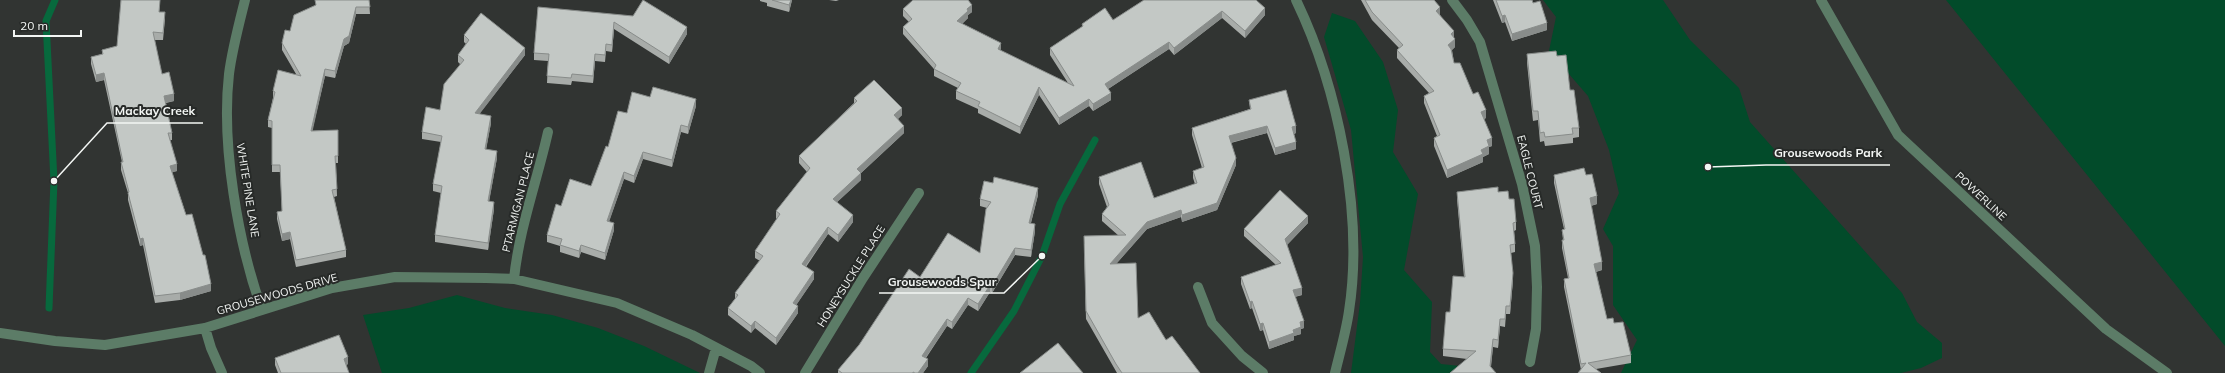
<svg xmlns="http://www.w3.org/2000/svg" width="2225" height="373" viewBox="0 0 2225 373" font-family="Mulish,sans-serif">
  <rect width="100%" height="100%" fill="#313432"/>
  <path fill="#024b2a" d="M1543 0H1663L1690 40 1739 88 1750 122 1902 293 1917 322 1942 343V358L1921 368 1901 373H1621L1637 340 1613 305V246L1603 229 1619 193 1609 150 1588 96 1549 51 1556 17Z
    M1946 0H2225V346Z
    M1332 13 1355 21 1383 62 1398 110 1393 152 1418 194 1404 270 1432 302 1430 352 1441 364 1460 366 1449 373H1351L1360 303 1363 257 1351 130 1324 37Z
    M457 295 505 308 552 315 598 328 644 346 700 373H382L363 315 409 308Z"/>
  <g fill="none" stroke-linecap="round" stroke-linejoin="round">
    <path stroke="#07693d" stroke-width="7" d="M49 308 54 181 46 21 55 0
      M971 373 1014 311 1042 256 1060 204 1095 140"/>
    <path stroke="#5c7c67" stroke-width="10" d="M245 0C239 24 232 50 229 74 221 145 238 243 262 310
      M1296 0C1338 87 1364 214 1349 311 1346 332 1340 352 1335 373
      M1452 0 1467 20 1480 42 1522 184 1535 246 1537 287 1536 329 1530 362
      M1821 0 1898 135 2106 329 2167 373
      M514 279C519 229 537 181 548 132
      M1198 287 1212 323 1242 356 1263 373
      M205 328 211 348 222 373
      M0 333 55 341 105 345 205 328 332 288 395 277 486 278 514 279 617 303 692 335 751 366 760 373
      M709 373 716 348
      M805 373 863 278 919 193"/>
  </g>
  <path fill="#a8aca9" d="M121 0H160L159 12 165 19 163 40H154L162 74 174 101 166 103 172 133V140H170L177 171 172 172 211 291 180 300 155 303 143 245 140 246 128 200V193L121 170V162H122L104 80 96 82 91 64V57L102 54V50L117 46Z
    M369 0 370 14H356L349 43 344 46 335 78 325 76 312 131 338 130V163H336L337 196 334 197 346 250V257L296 267 290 239 282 241 277 219V212L282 211 280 172H272V128L268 127V120L273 98V91L296 74 282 50V43L290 31Z
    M760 0H792L789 12 767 6V3L760 1Z
    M829 0H839L836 1Z
    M1144 0 1265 15 1245 38 1222 18 1174 55 1169 49 1108 89 1111 100 1093 111 1089 106 1059 125 1039 95 1020 134 978 113V109L956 99V91L958 88 934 76V69L903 34V27L909 22 903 16V9L972 12 968 15V18L962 24 1001 51 1068 83 1050 55V48L1082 27V24L1113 20Z
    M1361 0H1434L1440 14V15L1454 38 1455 47 1452 50 1454 63 1473 94 1486 118 1484 119 1492 146 1489 147V154L1483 157V162L1447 178 1434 146V138L1437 136 1424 103V96L1429 93 1397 58V50L1399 48 1372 20Z
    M1493 0H1532L1547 30 1512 41 1505 22 1502 23Z
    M538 7 687 34 669 64 614 29 612 52 606 51 605 62 595 61 593 83 572 81 571 85 547 83 548 61 534 60V53Z
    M464 35 525 55 479 114 491 123 486 149 497 158 489 201 494 209 488 250 435 242V235L441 193 433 191V184L441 142 422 139V132L440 110 460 64 458 62V55L466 44 464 42Z
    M1527 54 1557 56 1570 90 1579 128V137L1573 138V143L1545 146 1544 141 1540 142 1538 120 1533 121 1527 63Z
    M650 97 696 106 688 134 681 132 672 167 643 159 634 183 624 179 609 221 614 230 605 260 581 252 579 258 560 252V246L547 242V235L561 206 591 186 608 147 627 113Z
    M854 98 902 115 898 119 904 133 861 173V180L837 202 853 222 838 242 828 234 806 267 814 279 796 305 798 313 776 345 755 328 751 333 728 315V308L735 299V293L760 261 755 258V251L777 219 776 218V211L807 172 799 163V156L854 103Z
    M1249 100 1296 133 1294 134 1296 149 1275 155 1267 133 1231 143 1236 165 1217 210 1182 222 1181 217 1147 229 1116 264 1138 318 1166 340 1200 373H1117L1086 319 1084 244 1119 236 1102 221V214L1107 207 1099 184V177L1154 198 1195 184 1193 178V171L1202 168 1192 135V128L1250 109Z
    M1554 175H1586L1597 204 1591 206 1602 270 1596 272 1607 319 1614 323 1631 355V363L1596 369 1581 370 1564 287V279L1568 278 1562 248V240H1563L1562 230 1564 229 1554 183Z
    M1457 192H1498L1509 199 1516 222V230L1514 231 1515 244V252L1511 253 1513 280 1510 314H1506L1505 327 1500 326 1498 348 1493 347 1491 367 1467 359 1443 356V349L1450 312 1464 277 1457 199Z
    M1038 195 1031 223 1035 231 1031 257 1015 255 992 293 990 292 978 311 968 305 952 329 947 326 926 358 928 366 923 373H838V370L920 277 980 253 987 208 980 206V199Z
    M1308 223 1287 245 1302 295 1295 297 1304 328 1301 329V334L1294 336V340L1269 349 1263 330 1260 331 1252 308 1250 309 1241 284V277L1276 265 1244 236V229Z
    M275 358 348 364 346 365 349 373H278L275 365Z"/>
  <path fill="#888c8a" d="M791 0H792L789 12V5Z
    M972 5V12L968 15V18L957 28V21L967 9Z
    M356 7V14L349 43 344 46 335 78V71L344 39Z
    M1440 7V14L1436 18V11Z
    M1265 8V15L1245 38V31Z
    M1222 11V18L1174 55V48Z
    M1505 15V22L1502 23V16Z
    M614 22V29L612 52V45Z
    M1547 23V30L1512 41V34Z
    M687 27V34L669 64V57Z
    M1454 31V39L1451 34Z
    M1455 39V47L1448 53V45Z
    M1169 42V49L1105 91V84Z
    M1001 43V50L998 49Z
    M525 48V55L475 120V113Z
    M595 54V61L593 83V76Z
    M325 69V76L311 138V131Z
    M104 73V80L96 82V75Z
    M1039 87V95L1020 134V127Z
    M1111 93V100L1093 111V104Z
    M174 94V101L164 103V96Z
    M696 99V106L688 134V127Z
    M1089 99V106L1059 125V118Z
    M902 108V115L894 122V115Z
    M1486 110V118L1481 120V112Z
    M491 116V123L485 156V149Z
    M681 125V132L672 167V160Z
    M904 126V133L861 173V180L833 206V199L857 169Z
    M1267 126V133L1229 143V136Z
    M1296 126V133L1292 134V127Z
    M1492 138V146L1489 147V154L1483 157V162L1447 178V170L1481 150 1487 140Z
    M1296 142V149L1275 155V148Z
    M497 151V158L488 208V201Z
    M643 152V159L634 183V176Z
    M1236 158V165L1217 210 1182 222V215Z
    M177 164V171L170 173V166Z
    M624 172V179L607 228V221Z
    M1038 188V195L1029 230V223Z
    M1597 196V204L1590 206V198Z
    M494 202V209L488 250V243Z
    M1181 210V217L1147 229 1110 271V264L1147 222Z
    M853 215V222L838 242V235Z
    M1308 216V223L1285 247V239Z
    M614 223V230L605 260V253Z
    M1035 224V231L1031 257V250Z
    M828 227V234L802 271V264Z
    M290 232V239L282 241V234Z
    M143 238V245L140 246V239Z
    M581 245V252L579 258V251Z
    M1015 248V255L992 293V286Z
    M1602 262V270L1594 272V264Z
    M814 272V279L793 310V303Z
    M1513 273V280L1510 314V306Z
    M211 284V291L180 300V293Z
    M990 285V292L978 311V304Z
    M1302 288V295L1293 297V290Z
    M968 298V305L952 329V322Z
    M1252 301V308L1250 309V302Z
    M798 306V313L776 345V338Z
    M947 319V326L922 363V356Z
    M1500 319V326L1498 348V340Z
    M755 321V328L751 333V326Z
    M1304 321V328L1301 329V334L1294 336V340L1269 349V342L1300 322Z
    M1263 323V330L1260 331V324Z
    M1493 339V347L1490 373V366Z
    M348 357V364L344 366V359Z
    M928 359V366L923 373H918Z"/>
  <path fill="#c3c8c5" stroke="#888c8a" d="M121 0H160L159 12H165L163 33 153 32 162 74 169 72 174 94 164 96 172 133H168L177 164 170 166 186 215 192 214 203 255H205L211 284 180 293 155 296 143 238 140 239 128 193 129 192 121 162H123L104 73 96 75 91 57 103 54 102 50 117 46Z
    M315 0H369L370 7H356L349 36 344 39 335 71 325 69 311 131 338 130V156H335L337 189 332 190 346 250 296 260 290 232 282 234 277 212 282 211 280 165H272V121L268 120 275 92 273 91 278 70 301 76 282 43 285 30 290 31 294 15 316 5Z
    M643 0 687 27 669 57 614 22 612 45 606 44 605 55 595 54 593 76 572 74 571 78 547 76 549 54 534 53 538 7 633 16Z
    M772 0H791L789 5Z
    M913 0H968L972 5 967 9 968 11 957 21 1001 43 998 49 1074 86 1050 48 1083 26 1082 24 1105 8 1113 20 1144 0H1256L1265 8 1245 31 1222 11 1174 48 1169 42 1105 84 1111 93 1093 104 1089 99 1059 118 1039 87 1020 127 978 106 980 102 956 91 961 83 934 69 936 65 903 27 912 19 903 9Z
    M1365 0H1434L1440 7 1436 11 1454 31 1451 34 1455 39 1448 45 1451 49 1454 63H1460L1473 94 1478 92 1486 110 1481 112 1492 138 1487 140 1489 146 1481 150 1483 154 1447 170 1434 138 1440 135 1424 96 1434 91 1397 50 1403 45 1372 12Z
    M1496 0H1532L1533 3 1540 1 1547 23 1512 34 1505 15 1502 16Z
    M481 13 525 48 475 113 491 116 485 149 497 151 488 201 494 202 488 243 435 235 442 186 433 184 442 136 422 132 426 107 440 110 444 84 464 60 458 55 469 40 464 35Z
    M1556 51 1557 56 1566 55 1570 90H1574L1579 128H1572L1573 134 1545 137 1544 132 1540 133 1538 111H1533L1527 54Z
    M874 80 902 108 894 115 904 126 857 169 861 173 833 199 853 215 838 235 828 227 802 264 814 272 793 303 798 306 776 338 755 321 751 326 728 308 738 295 735 293 763 256 755 251 780 214 776 211 810 168 799 156 857 101 854 98Z
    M653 87 696 99 688 127 681 125 672 160 643 152 634 176 624 172 607 221 614 223 605 253 581 245 579 251 560 245 562 239 547 235 556 204 561 206 570 179 591 186 606 146 608 147 618 111 627 113 632 92 650 97Z
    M1286 90 1296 126 1292 127 1296 142 1275 148 1267 126 1229 136 1236 158 1217 203 1182 215 1181 210 1147 222 1110 264 1136 263 1138 318 1149 312 1166 340 1172 336 1200 373H1122L1116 364 1086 311 1084 236 1126 235 1102 214 1109 205 1099 177 1141 162 1154 198 1197 183 1193 171 1204 167 1192 128 1251 109 1249 100Z
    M1584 168 1586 175 1592 174 1597 196 1590 198 1602 262 1594 264 1607 319 1613 318 1614 323 1623 322 1631 355 1588 363 1601 373H1578L1586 363 1581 364 1564 279 1569 278 1562 240H1564L1562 230 1565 229 1554 175Z
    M994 177 1038 188 1029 223 1035 224 1031 250 1015 248 992 286 990 285 978 304 968 298 952 322 947 319 922 356 928 359 918 373H915L913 372V373H842L838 370 859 345 909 269 920 277 948 233 980 253 986 209 991 202 980 199 984 181 993 183Z
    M1498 187V192L1508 191 1509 199H1514L1516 222 1513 223 1515 244 1510 245 1513 273 1510 306H1506L1505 319H1500L1498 340 1493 339 1490 366 1496 373H1450L1476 351 1443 349 1446 312H1450L1453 276 1465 277 1457 192Z
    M1280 190 1308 216 1285 239 1302 288 1293 290 1304 321 1300 322 1301 327 1293 330 1294 333 1269 342 1263 323 1260 324 1252 301 1250 302 1241 277 1281 263 1244 229Z
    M339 335 348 357 344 359 349 373H281L275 358Z
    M1058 343 1083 373H1020Z"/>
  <g text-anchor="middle" stroke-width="4" stroke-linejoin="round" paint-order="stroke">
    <g font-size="11" fill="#f3f6f4" stroke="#272a28">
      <text transform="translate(1530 172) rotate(76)" y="4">EAGLE COURT</text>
      <text transform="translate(248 190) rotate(81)" y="4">WHITE PINE LANE</text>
      <text transform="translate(1981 196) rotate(43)" y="4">POWERLINE</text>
      <text transform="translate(518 202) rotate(-76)" y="4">PTARMIGAN PLACE</text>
      <text transform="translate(851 276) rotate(-58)" y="4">HONEYSUCKLE PLACE</text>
      <text transform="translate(277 294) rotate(-16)" y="4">GROUSEWOODS DRIVE</text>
    </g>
  </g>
  <path fill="none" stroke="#f3f6f4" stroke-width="1.5" d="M54 181L107 123H203M1708 167L1766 165H1890M1042 256L1004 293H879"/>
  <g fill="#f3f6f4" stroke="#272a28" stroke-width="1.5">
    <circle cx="54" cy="181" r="4"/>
    <circle cx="1708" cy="167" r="4"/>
    <circle cx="1042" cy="256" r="4"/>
  </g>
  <g font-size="12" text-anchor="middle" font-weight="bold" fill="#f3f6f4" stroke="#272a28" stroke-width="4" stroke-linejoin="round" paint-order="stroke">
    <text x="155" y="115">Mackay Creek</text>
    <text x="1828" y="157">Grousewoods Park</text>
    <text x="942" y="286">Grousewoods Spur</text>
  </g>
  <path d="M14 30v6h67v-6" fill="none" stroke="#f3f6f4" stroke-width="2"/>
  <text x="20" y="30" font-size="12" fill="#f3f6f4" stroke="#272a28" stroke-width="3" paint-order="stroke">20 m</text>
</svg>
